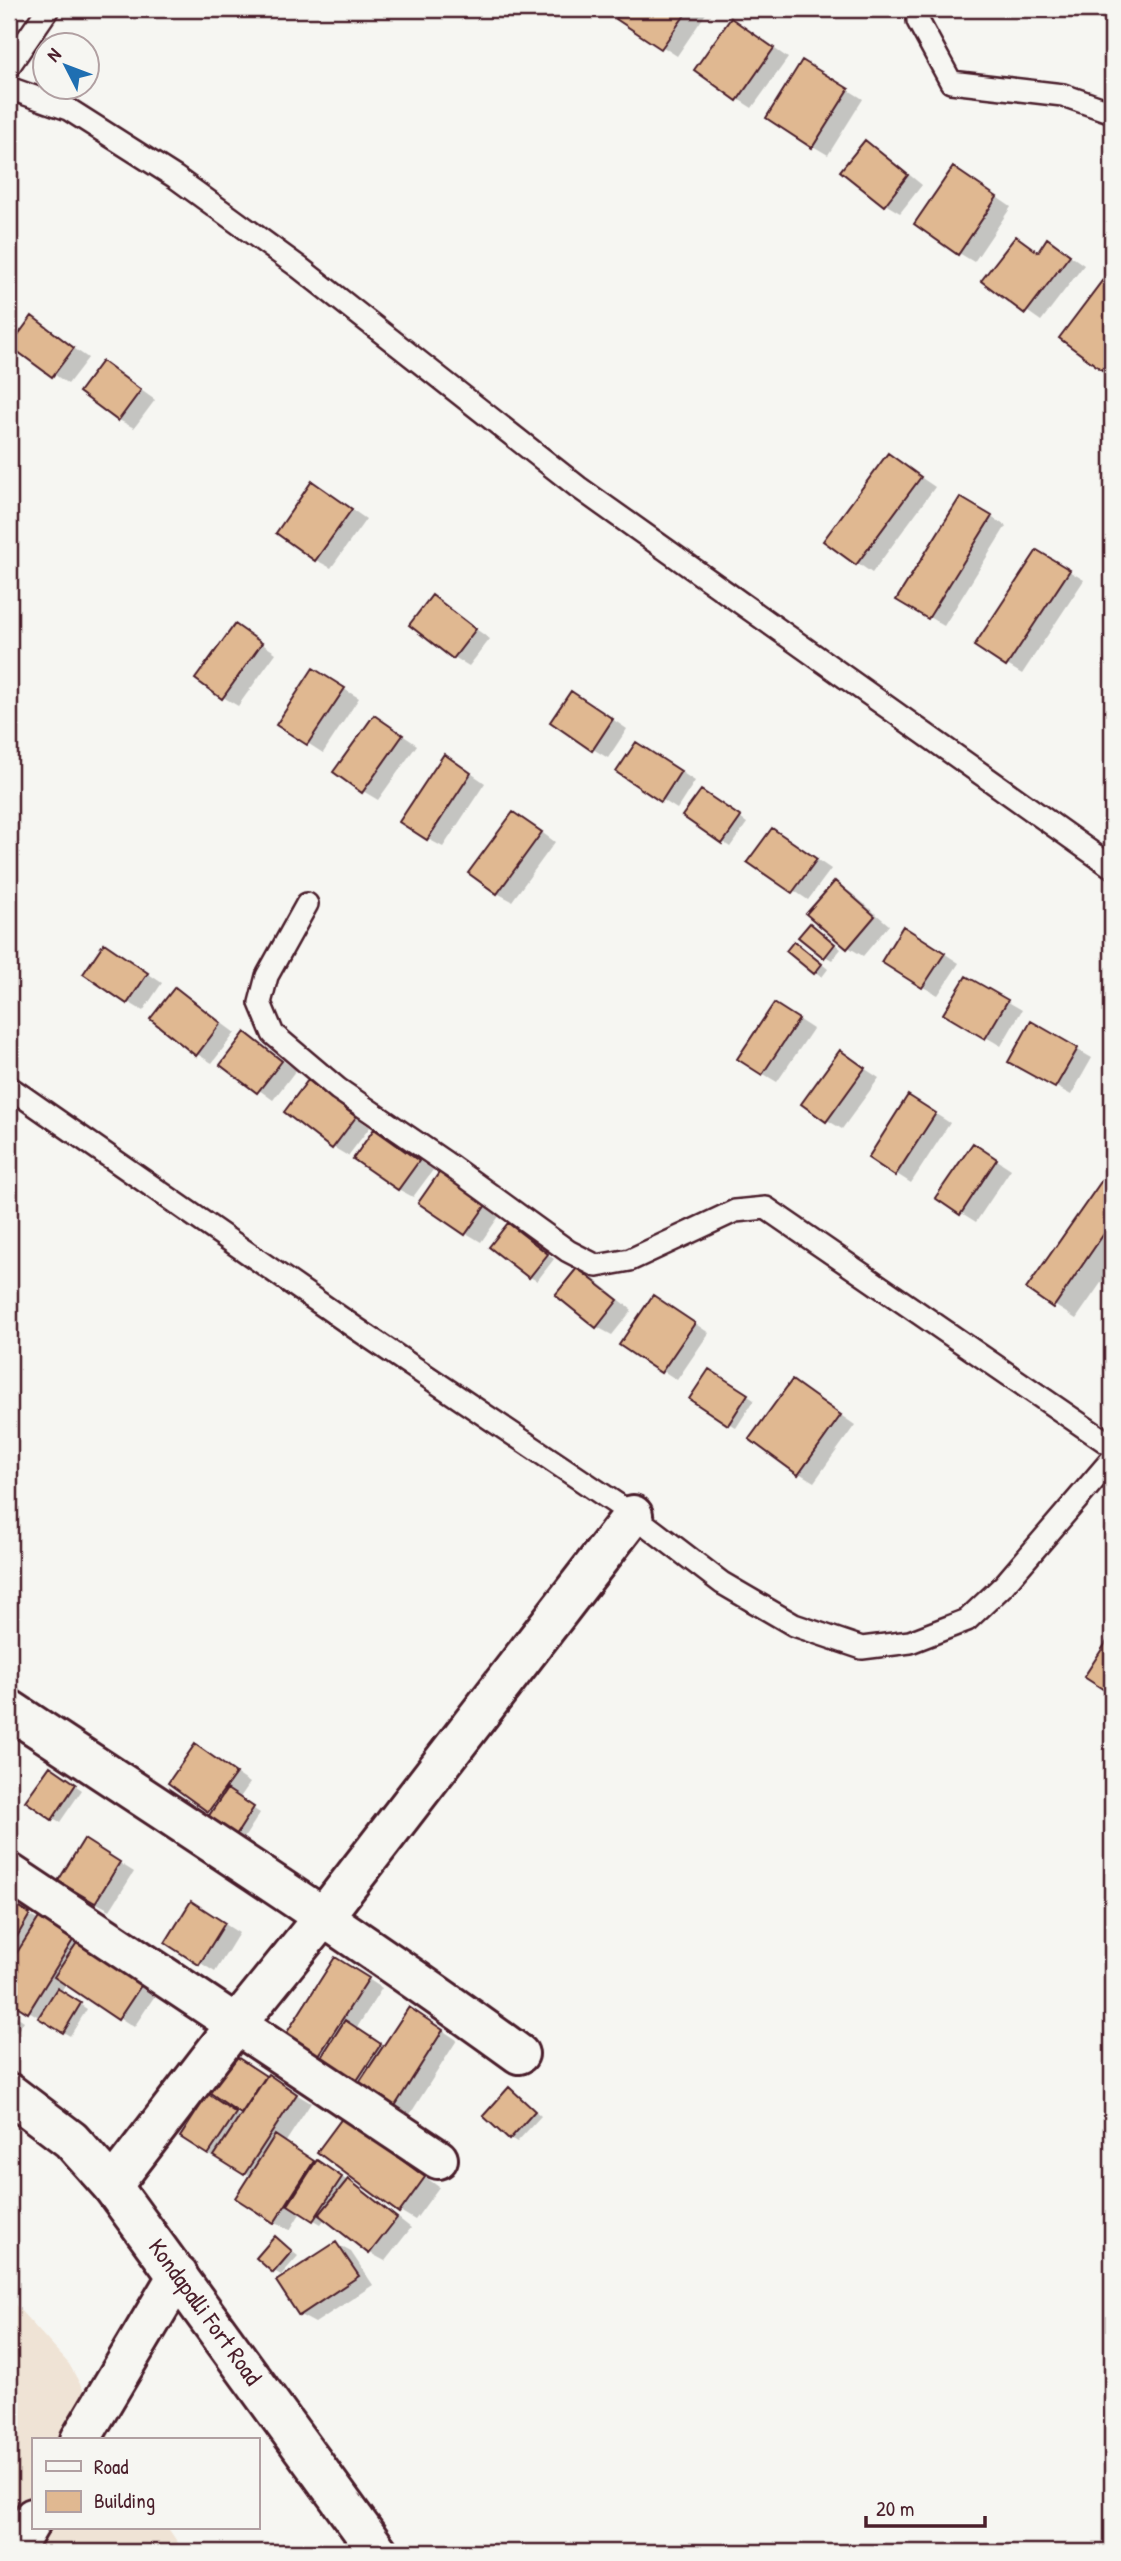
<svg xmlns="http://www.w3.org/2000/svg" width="1121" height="2561" viewBox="0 0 1121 2561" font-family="'Patrick Hand',sans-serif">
  <rect width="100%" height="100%" fill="#f6f6f2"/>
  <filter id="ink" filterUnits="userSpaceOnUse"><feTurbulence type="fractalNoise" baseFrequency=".0143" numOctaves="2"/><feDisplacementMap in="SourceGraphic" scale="14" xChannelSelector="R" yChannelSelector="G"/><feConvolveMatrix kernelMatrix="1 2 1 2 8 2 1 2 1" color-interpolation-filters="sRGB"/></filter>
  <g filter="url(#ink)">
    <path fill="#efe3d5" d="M9 2298 69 2364 111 2440H33V2528H168L184 2552H9Z"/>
    <path fill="#0003" d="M626 9H709L677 56 619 18Z
      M746 29 788 58 752 108 738 99Z
      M818 71 863 99 828 155 813 146Z
      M865 142 880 151 922 185 900 213 885 204Z
      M969 178 1011 207 974 262 959 253Z
      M1017 238 1040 252 1048 240 1084 265 1041 321 984 281Z
      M1105 279 1112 283V374L1103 368Z
      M32 319 88 358 68 384 12 345Z
      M103 363 155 400 134 428 119 420Z
      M9 454 15 459 9 467Z
      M888 455 935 487 872 573 826 541Z
      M327 492 366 519 331 568 316 560Z
      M961 499 1006 526 944 626 899 599Z
      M1052 561 1084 580 1022 674 976 646Z
      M432 598 490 639 469 666 454 657Z
      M235 626 276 653 238 706 223 697Z
      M327 679 359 698 323 753 278 724Z
      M587 702 627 729 608 758 593 749Z
      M389 726 417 745 378 800 363 791Z
      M652 753 695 781 677 809 619 772Z
      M459 765 485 783 443 847 428 839Z
      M708 796 747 823 730 847 684 816Z
      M528 822 555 842 512 901 497 893Z
      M787 839 831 869 808 900 750 861Z
      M835 884 850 892 889 925 863 956 848 947Z
      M817 929 841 949 832 960 825 956Z
      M919 937 959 963 938 995 923 987Z
      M802 948 828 969 822 977 789 951Z
      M119 954 162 983 143 1011 128 1002Z
      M967 978 1022 1010 1001 1046 945 1013Z
      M175 989 235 1033 212 1063 197 1054Z
      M790 1014 813 1029 777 1082 762 1073Z
      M1031 1023 1092 1058 1071 1095 1010 1061Z
      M246 1034 296 1070 273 1100 223 1064Z
      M841 1053 879 1078 842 1129 827 1120Z
      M308 1083 370 1127 348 1156 333 1147Z
      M923 1106 950 1123 911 1183 870 1157Z
      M389 1140 433 1170 413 1197 398 1189Z
      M988 1154 1011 1169 976 1222 938 1198Z
      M1112 1169V1267L1076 1319 1029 1289Z
      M441 1173 502 1212 481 1242 466 1233Z
      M515 1229 554 1259 537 1281 530 1277Z
      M578 1270 593 1278 632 1310 612 1335 597 1327 558 1295Z
      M669 1306 709 1333 677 1380 622 1344Z
      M717 1375 754 1400 736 1428 692 1398Z
      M793 1382 855 1425 814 1482 799 1473Z
      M196 1746 250 1783 239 1799 260 1813 244 1838 211 1816 213 1813 170 1782Z
      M57 1773 82 1790 60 1822 53 1818Z
      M99 1850 134 1872 110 1910 95 1902Z
      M10 1904 39 1921 92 1942 93 1952 156 1994 134 2027 66 1983 61 1992 87 2009 70 2036 9 1999V1969L20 1951 9 1944Z
      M206 1912 239 1933 215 1972 167 1942Z
      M351 1968 382 1988 356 2029 385 2047 424 2018 457 2040 409 2116 287 2037Z
      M9 2011 24 2021 17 2032 9 2027Z
      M246 2064 311 2103 285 2143 363 2190 411 2228 385 2261 370 2253 326 2217 321 2224 301 2212 290 2230 275 2222 251 2177 217 2156 215 2158 208 2154 216 2101 242 2117 244 2114 209 2089Z
      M510 2089 541 2116 517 2142 510 2138Z
      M358 2128 439 2187 415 2220 400 2211Z
      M282 2243 298 2256 281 2275 274 2271Z
      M336 2244 351 2252 373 2285 315 2323 300 2315Z"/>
    <path fill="#e0b891" stroke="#4a1f2b" stroke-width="2" d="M623 9H689L661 49 616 19Z
      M731 18 774 48 737 101 694 70Z
      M802 60 849 89 812 148 766 118Z
      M865 140 908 175 884 206 840 171Z
      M953 167 997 197 958 255 914 224Z
      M1016 236 1038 252 1047 238 1070 255 1025 314 981 281Z
      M1105 277 1112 282V356L1102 370 1059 338Z
      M32 316 74 348 52 377 10 346Z
      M102 361 141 390 118 421 79 392Z
      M888 453 921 477 856 565 823 541Z
      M312 481 352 509 315 561 276 533Z
      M960 497 992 516 928 619 896 600Z
      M1037 550 1070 570 1006 667 974 646Z
      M432 595 476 629 453 659 409 625Z
      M235 624 262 643 222 699 195 679Z
      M313 668 345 688 307 745 276 725Z
      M571 691 613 719 592 751 550 722Z
      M374 715 403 735 362 793 333 772Z
      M636 742 681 771 661 802 616 772Z
      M444 754 471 773 427 840 399 822Z
      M701 790 741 817 722 844 682 816Z
      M513 812 542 832 497 894 468 873Z
      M772 828 817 859 792 893 747 862Z
      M835 881 875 916 847 949 806 914Z
      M810 923 835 944 824 958 798 937Z
      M903 926 945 953 922 988 881 962Z
      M794 941 822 964 814 974 786 951Z
      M104 943 148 973 127 1004 83 974Z
      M966 976 1008 1000 985 1039 943 1014Z
      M175 987 221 1023 196 1056 150 1019Z
      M774 1003 799 1019 762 1075 737 1059Z
      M1031 1021 1078 1048 1055 1088 1008 1062Z
      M245 1032 282 1061 257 1093 220 1065Z
      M840 1050 865 1068 826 1122 801 1104Z
      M308 1080 356 1117 332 1149 284 1112Z
      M908 1095 936 1113 895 1176 868 1158Z
      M374 1129 419 1161 398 1190 353 1159Z
      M973 1143 997 1159 960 1215 935 1198Z
      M1112 1166V1222L1053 1308 1026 1289Z
      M441 1170 488 1202 465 1235 418 1203Z
      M508 1223 548 1254 529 1278 489 1247Z
      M577 1268 618 1300 596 1328 555 1295Z
      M653 1295 695 1323 661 1373 619 1345Z
      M709 1369 748 1394 728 1425 689 1399Z
      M792 1380 841 1415 798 1475 749 1439Z
      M1111 1635 1112 1636V1695L1084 1677Z
      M195 1744 236 1773 208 1812 168 1783Z
      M50 1766 76 1784 52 1820 25 1801Z
      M227 1789 254 1807 236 1835 208 1817Z
      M84 1839 120 1862 95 1903 58 1881Z
      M191 1901 225 1923 199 1965 165 1943Z
      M10 1902 30 1914 11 1947 9 1946Z
      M44 1910 78 1932 28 2013 9 2001V1965Z
      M78 1941 142 1984 118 2020 54 1977Z
      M335 1957 369 1978 317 2058 284 2037Z
      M57 1988 81 2003 63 2033 38 2018Z
      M409 2007 443 2030 393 2109 357 2086Z
      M345 2020 381 2044 356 2082 320 2059Z
      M231 2053 266 2076 241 2114 206 2090Z
      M268 2074 297 2094 244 2175 214 2156Z
      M509 2087 535 2111 509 2140 483 2116Z
      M208 2094 236 2113 208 2155 180 2137Z
      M343 2117 425 2177 399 2213 317 2152Z
      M275 2135 314 2161 274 2223 235 2198Z
      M317 2160 342 2177 313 2221 288 2205Z
      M348 2179 397 2218 369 2254 319 2215Z
      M275 2236 292 2251 273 2273 256 2258Z
      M336 2242 359 2276 299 2316 276 2281Z"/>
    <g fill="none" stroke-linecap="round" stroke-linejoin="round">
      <g stroke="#4a1f2b" stroke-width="26">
        <path id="service" d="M918 9V21L951 82 1063 95 1112 112
          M9 66 48 9
          M9 88 68 109 175 177 300 268 578 487 1112 867
          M307 904 267 976 260 1003 273 1034 338 1089 452 1167 568 1251 597 1266 630 1260 735 1211 766 1208 1112 1446
          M9 1087 357 1329 633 1515 722 1583 794 1625 862 1648 910 1642 967 1620 1003 1586 1112 1459"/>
      </g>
      <g stroke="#4a1f2b" stroke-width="44">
        <path id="minor" d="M9 1709C180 1822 353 1933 519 2054
          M9 1873 438 2159
          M112 2186 235 2026 324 1916 633 1515
          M80 2440 178 2275
          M13 2552 33 2518"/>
      </g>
      <g stroke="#4a1f2b" stroke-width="44">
        <path id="secondary" d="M9 2093 71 2140 112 2186 378 2552"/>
      </g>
      <use href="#service" stroke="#f6f6f2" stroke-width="21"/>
      <use href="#minor" stroke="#f6f6f2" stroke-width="38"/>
      <use href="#secondary" stroke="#f6f6f2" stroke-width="38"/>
    </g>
  </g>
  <g text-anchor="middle" stroke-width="7" stroke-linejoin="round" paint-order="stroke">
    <g font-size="24" fill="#4a1f2b" stroke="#f6f6f2">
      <text transform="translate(205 2312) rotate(54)" y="8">Kondapalli Fort Road</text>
    </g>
  </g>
  <rect width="1121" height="2561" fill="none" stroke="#f6f6f2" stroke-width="35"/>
  <rect x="18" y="18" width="1086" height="2526" fill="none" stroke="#4a1f2b" stroke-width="2.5" filter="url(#ink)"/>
  <rect x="32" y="2438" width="228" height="91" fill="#f6f6f2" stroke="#b1a0a2" stroke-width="2"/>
  <rect x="46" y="2461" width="35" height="10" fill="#f6f6f2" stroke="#b1a0a2" stroke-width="2"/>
  <text x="94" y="2474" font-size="21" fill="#4a1f2b">Road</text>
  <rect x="46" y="2491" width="35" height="21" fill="#e0b891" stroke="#b1a0a2" stroke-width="2"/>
  <text x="94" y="2508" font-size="21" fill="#4a1f2b">Building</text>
  <g transform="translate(66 66) rotate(312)"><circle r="33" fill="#f6f6f2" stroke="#b1a0a2" stroke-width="2"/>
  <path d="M0-5L12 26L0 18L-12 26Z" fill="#1f6fb2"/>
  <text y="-10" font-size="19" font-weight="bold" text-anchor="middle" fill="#4a1f2b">N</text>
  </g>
  <path d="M866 2516v10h119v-10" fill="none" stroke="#4a1f2b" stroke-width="3.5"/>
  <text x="876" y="2516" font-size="21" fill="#4a1f2b" stroke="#f6f6f2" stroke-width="5" paint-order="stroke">20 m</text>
</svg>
